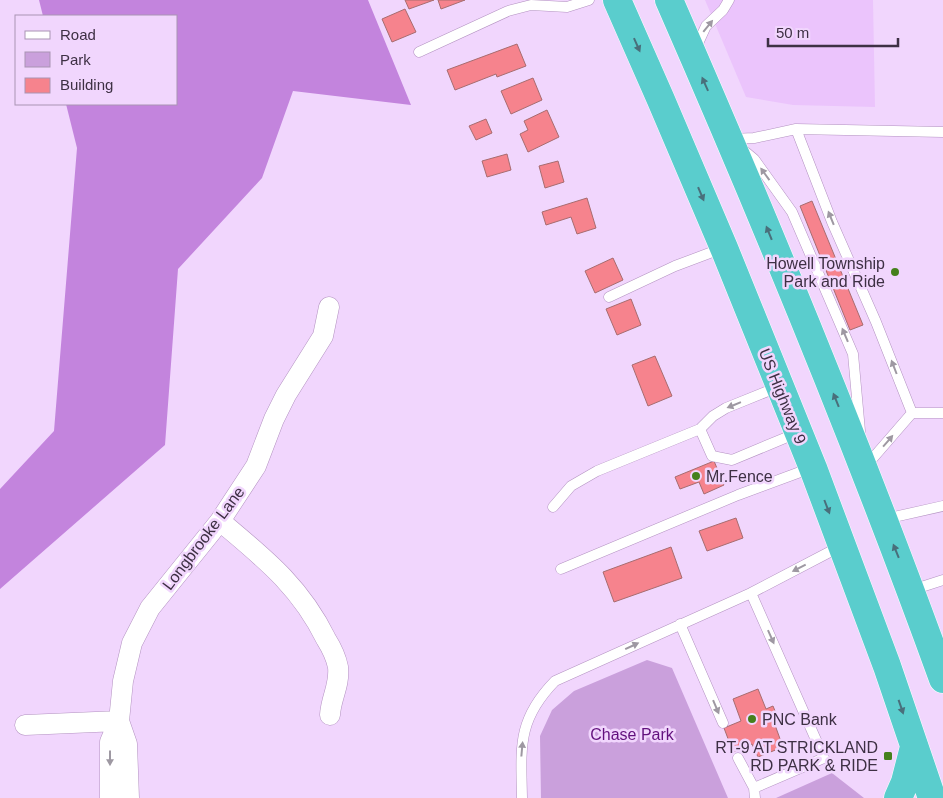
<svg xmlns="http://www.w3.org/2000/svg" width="943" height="798" viewBox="0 0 943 798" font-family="Arial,sans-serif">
  <rect width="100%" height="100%" fill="#f1d6fd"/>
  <path fill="#ebc4fc" d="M705 0H873L875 107 793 105 746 97Z"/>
  <path fill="#caa0dc" d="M647 660 672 668 728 798H541L540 736 552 710 574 691Z
    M832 773 864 798H776Z"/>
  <path fill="#c384dd" d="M39 0H368L411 105 293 91 262 178 178 269 165 445 0 589V489L54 431 77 148 66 104H176V16H43Z"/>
  <path fill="#f6838d" stroke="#a76c6f" d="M405 0H434L409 9Z
    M438 0H465L441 9Z
    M405 9 416 32 392 42 382 19Z
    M517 44 526 66 497 77 496 74 455 90 447 70Z
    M533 78 542 100 511 114 501 91Z
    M547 110 559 137 528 152 520 134 528 130 524 121Z
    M486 119 492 133 476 140 469 126Z
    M507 154 511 170 487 177 482 161Z
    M558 161 564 182 545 188 539 166Z
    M587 198 596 228 577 234 571 217 546 225 542 212Z
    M812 201 863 325 850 330 800 206Z
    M613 258 623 280 595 293 585 271Z
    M631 299 641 325 617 335 606 309Z
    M655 356 672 396 648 406 632 365Z
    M714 461 724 485 704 494 699 482 680 489 675 477Z
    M736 518 743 538 707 551 699 531Z
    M671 547 682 578 614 602 603 572Z
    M758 689 766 709 773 706 780 723 775 725 783 747 758 757 752 744 733 752 724 728 741 721 733 699Z"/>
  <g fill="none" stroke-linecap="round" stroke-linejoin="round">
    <g stroke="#b392c1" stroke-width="11">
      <path id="lane" d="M695 50 706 26 723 10 729 0
        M419 52 508 11 531 5 567 7 589 0
        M796 129 832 222 876 322 912 413
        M731 139 754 138 796 129 943 132
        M742 149 754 159 792 212 853 354 860 431
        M609 297 675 266 723 248
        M778 387 726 408 713 416 700 429 712 456 732 460 797 433
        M866 466 912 413H943
        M553 507 571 486 597 471 700 429
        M885 519 943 506
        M561 569 738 495 811 468
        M912 590 943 580
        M751 593 824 758 754 788
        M680 624 723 723
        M738 758 754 788 755 798
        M522 798C521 747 517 720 555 681L751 593 841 546"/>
    </g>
    <g stroke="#b392c1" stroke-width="21">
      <path id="street" d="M220 521C264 558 300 586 326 639 331 647 336 657 338 667 340 686 331 697 330 715
        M25 725 119 721
        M110 798V742L119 721
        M129 798 127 744 119 721 123 681 132 643 150 608 220 521 256 466 274 419 286 395 323 336 329 307"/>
    </g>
    <g stroke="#fff" stroke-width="29">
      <path id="highway" d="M617 0 661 100 724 248 813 468 887 666 932 798
        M669 0C767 224 860 450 943 679
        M898 798 905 782 914 747"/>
    </g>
    <use href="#lane" stroke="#fff" stroke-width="10"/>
    <use href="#street" stroke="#fff" stroke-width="20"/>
    <use href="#highway" stroke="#5acdcd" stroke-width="28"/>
  </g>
  <defs><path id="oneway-solid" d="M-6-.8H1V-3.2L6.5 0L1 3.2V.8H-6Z" transform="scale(1.25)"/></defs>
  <g fill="#9e98a2">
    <use href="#oneway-solid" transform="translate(708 26) rotate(-51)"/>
    <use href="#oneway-solid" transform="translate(765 174) rotate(-126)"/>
    <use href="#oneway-solid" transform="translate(831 218) rotate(-112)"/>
    <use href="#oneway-solid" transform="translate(845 335) rotate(-113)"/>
    <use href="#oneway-solid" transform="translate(894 367) rotate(-111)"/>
    <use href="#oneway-solid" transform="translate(734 405) rotate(158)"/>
    <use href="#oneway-solid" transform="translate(888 441) rotate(-49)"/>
    <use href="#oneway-solid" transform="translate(799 568) rotate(153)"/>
    <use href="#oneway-solid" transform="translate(771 637) rotate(66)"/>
    <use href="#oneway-solid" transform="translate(632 646) rotate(-25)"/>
    <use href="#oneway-solid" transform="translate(716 707) rotate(67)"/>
    <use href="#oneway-solid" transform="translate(522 749) rotate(-85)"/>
    <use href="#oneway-solid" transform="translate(110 758) rotate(90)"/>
  </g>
  <g fill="#496f7b">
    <use href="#oneway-solid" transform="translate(637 45) rotate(66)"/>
    <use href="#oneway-solid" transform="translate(705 84) rotate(-114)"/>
    <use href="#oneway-solid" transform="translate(701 194) rotate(67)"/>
    <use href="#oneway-solid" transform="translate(769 233) rotate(-112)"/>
    <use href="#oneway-solid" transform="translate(836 400) rotate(-112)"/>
    <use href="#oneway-solid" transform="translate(827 507) rotate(69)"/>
    <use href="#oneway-solid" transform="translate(896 551) rotate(-112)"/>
    <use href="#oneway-solid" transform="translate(901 707) rotate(71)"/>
  </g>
  <g fill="#45801c" stroke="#f1d6fd" stroke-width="2">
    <circle cx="895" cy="272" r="5"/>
    <circle cx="696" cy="476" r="5"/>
    <circle cx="752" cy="719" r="5"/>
    <rect x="883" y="751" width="10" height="10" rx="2.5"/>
  </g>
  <g text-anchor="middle" stroke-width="5" stroke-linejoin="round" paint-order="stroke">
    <g font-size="16" fill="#3e3044" stroke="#f1d6fd" text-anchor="end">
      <text x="885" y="269">Howell Township<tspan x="885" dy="18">Park and Ride</tspan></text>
      <text x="706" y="482" text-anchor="start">Mr.Fence</text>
      <text x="762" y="725" text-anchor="start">PNC Bank</text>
      <text x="878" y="753">RT-9 AT STRICKLAND<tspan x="878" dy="18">RD PARK &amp; RIDE</tspan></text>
    </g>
    <g font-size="16" fill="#3e3044" stroke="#f1d6fd">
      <text transform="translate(783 396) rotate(68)" y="6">US Highway 9</text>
      <text transform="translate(203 538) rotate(-53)" y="6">Longbrooke Lane</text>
    </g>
    <g font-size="16" fill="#62107d" stroke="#f1d6fd">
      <text x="632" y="740">Chase Park</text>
    </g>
  </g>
  <rect x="15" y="15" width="162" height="90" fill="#f1d6fd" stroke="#a994b3"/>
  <rect x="25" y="31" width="25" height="8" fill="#ffffff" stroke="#a994b3"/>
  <text x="60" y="40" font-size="15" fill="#3e3044">Road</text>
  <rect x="25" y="52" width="25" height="15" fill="#caa0dc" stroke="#a994b3"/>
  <text x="60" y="65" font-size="15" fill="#3e3044">Park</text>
  <rect x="25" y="78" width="25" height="15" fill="#f6838d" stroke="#a994b3"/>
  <text x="60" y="90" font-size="15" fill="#3e3044">Building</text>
  <path d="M768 38v8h130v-8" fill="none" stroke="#3e3044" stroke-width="2.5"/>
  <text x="776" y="38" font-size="15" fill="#3e3044" stroke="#f1d6fd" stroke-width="4" paint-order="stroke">50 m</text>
</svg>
